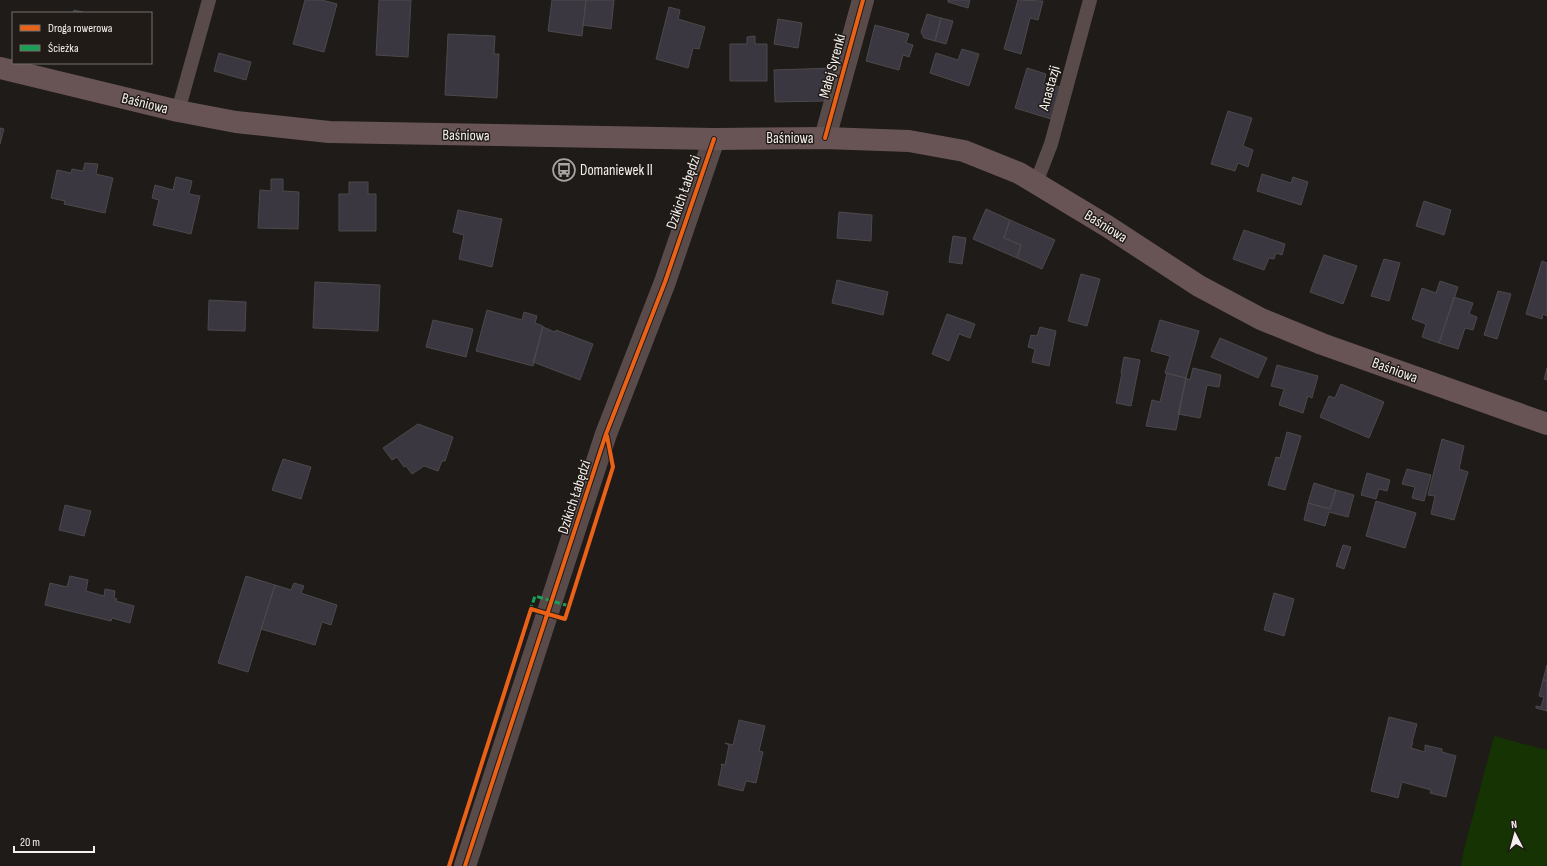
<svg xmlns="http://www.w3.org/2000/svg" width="1547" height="866" viewBox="0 0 1547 866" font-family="'Sofia Sans Condensed',sans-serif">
  <rect width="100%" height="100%" fill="#1e1b19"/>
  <path fill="#153303" d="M1494 736 1547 750V861L1546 866H1461L1463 853Z"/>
  <path fill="#3b3741" stroke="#4b494a" d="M305 0H322L337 4 324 52 293 44Z
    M379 0H411L408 57 376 55Z
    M552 0H586L582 36 548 31Z
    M586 0H614L611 29 583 25Z
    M948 0H970L968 8 948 2Z
    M1018 0 1043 1 1038 20 1030 18 1021 54 1004 49Z
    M669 7 680 10 678 19 705 27 699 49 693 48 688 68 656 59Z
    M74 10 87 13H73Z
    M927 14 941 18 935 41 924 38 921 32Z
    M941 18 953 21 946 44 935 41Z
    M778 19 802 23 798 48 774 44Z
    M875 25 909 34 906 43 913 45 909 57 903 55 899 70 866 61Z
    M448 34 495 36 494 54H499L497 98 445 95Z
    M755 36V44H767V81H730V44H747V37Z
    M962 49 979 54 969 86 930 73 936 53 958 60Z
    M219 53 251 62 246 80 214 71Z
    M833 68 824 101 775 102 774 70Z
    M1027 68 1046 74 1044 82 1060 87 1051 119 1015 108Z
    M1228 111 1252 118 1243 146 1253 150 1248 167 1238 163 1235 171 1211 164Z
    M0 128 4 129 0 144Z
    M85 163 98 164 96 174 113 178 105 213 64 204 65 201 51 198 57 170 71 173 72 169 83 171Z
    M1262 174 1291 183 1293 177 1308 182 1301 205 1257 191Z
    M176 177 192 181 189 194 200 196 191 234 153 225 159 200 152 198 155 185 173 190Z
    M271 179H283V191L299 192 298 229 258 228 260 190 271 191Z
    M349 182H368V194H376V231H339V194H349Z
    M1424 201 1451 210 1444 235 1416 226Z
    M986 209 1010 220 1004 238 1021 245 1017 258 973 239Z
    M458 210 502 219 492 267 459 259 464 235 453 232Z
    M839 212 872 215 871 241 837 238Z
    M1010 220 1055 240 1042 269 1017 258 1021 245 1004 238Z
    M1244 230 1285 244 1282 255 1276 253 1274 259 1269 258 1264 270 1233 259Z
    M953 236 966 238 962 264 949 262Z
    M1324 255 1357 266 1343 304 1310 292Z
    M1384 259 1400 263 1389 301 1371 296Z
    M1542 261 1547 263V316L1543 314 1542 319 1526 314Z
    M1081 274 1100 279 1087 326 1068 321Z
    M837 280 888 292 883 315 832 303Z
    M1440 281 1458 287 1439 343 1422 337 1426 324 1412 319 1422 288 1436 293Z
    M315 282 380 285 378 331 313 328Z
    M1498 291 1511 294 1497 339 1484 335Z
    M1454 297 1473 303 1469 314 1477 317 1473 330 1465 328 1458 349 1439 343Z
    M209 300 246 302 245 331 208 330Z
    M487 310 522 320 524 312 537 316 535 323 543 326 533 366 476 351Z
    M947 314 975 324 970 338 959 334 949 361 932 354Z
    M433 320 473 329 466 357 426 347Z
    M1160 320 1199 331 1186 378 1165 373 1170 356 1151 351Z
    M543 327 555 332 556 330 593 344 580 380 533 362Z
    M1040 327 1056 331 1049 366 1032 362 1035 349 1028 347 1031 335 1037 336Z
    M1220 338 1267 358 1258 378 1211 357Z
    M1124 357 1140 360 1131 406 1116 403 1122 373H1121Z
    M1277 365 1318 376 1312 398 1308 396 1303 413 1279 405 1284 389 1271 386Z
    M1193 368 1221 375 1219 387 1207 385 1200 418 1178 414 1186 378 1190 380Z
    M1547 368V380L1544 379Z
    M1167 373 1186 378 1176 430 1146 426 1152 400 1160 402Z
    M1341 384 1384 402 1369 438 1320 417 1329 396 1335 398Z
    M418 424 453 437 445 461H442L438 471 424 466 412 474 406 466 404 467 397 457 392 460 383 448Z
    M1287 432 1301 436 1285 490 1268 485 1276 457 1280 458Z
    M1442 439 1464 446 1459 469 1468 472 1454 520 1431 514 1435 496 1428 495Z
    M283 459 311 467 301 499 272 490Z
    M1407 469 1431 475 1424 501 1412 498 1415 487 1402 484Z
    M1367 473 1390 480 1387 491 1379 489 1376 499 1361 495Z
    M1314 483 1336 490 1330 509 1308 503Z
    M1336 490 1354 495 1348 517 1329 512 1325 526 1304 520 1308 503 1330 509Z
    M1376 501 1416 513 1405 548 1366 536Z
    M65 505 91 511 84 536 59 530Z
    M1343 545 1351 547 1344 569 1336 566Z
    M70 576 88 580 86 591 104 596 105 589 115 591 114 598 117 599 116 601 134 606 130 623 112 618 111 621 45 605 50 583 67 587Z
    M246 576 275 585 248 672 218 663Z
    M294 583 304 586 301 593 337 605 331 625 322 622 315 645 261 629 275 585 291 590Z
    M1274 593 1294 599 1284 636 1264 630Z
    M1547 665V681L1543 680Z
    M1543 680 1547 681V711L1536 708V706L1541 707 1544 697 1539 696Z
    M1389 717 1417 724 1412 742 1413 744H1412L1411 748 1425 752V745L1442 749V752L1456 756 1446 797 1430 793 1431 790 1402 782 1398 798 1371 791Z
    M739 720 765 726 759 751 763 752 756 783 746 781 743 791 718 785 722 766 721 764 725 765 729 745 725 743 733 745Z"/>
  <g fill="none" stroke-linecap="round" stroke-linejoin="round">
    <path stroke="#5a4b4b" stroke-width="14" d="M178 111 209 0
      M1036 183 1051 144 1090 0"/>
    <path stroke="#5a4b4b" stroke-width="22" d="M825 138 863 0"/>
    <path stroke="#5a4b4b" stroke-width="22" d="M465 866 606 434 665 282 714 139"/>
    <path stroke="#695455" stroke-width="22" d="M0 68 178 111 236 122 329 132 714 139 825 138 909 141 964 151 1019 173 1107 226 1199 286 1261 319 1322 344 1547 424"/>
    <path stroke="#1a9f57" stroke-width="3" stroke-dasharray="6 3" stroke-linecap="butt" d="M530 611 535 596 569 606"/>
    <g stroke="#201b17" stroke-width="6">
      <path id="cycleway" d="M825 138 863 0
        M449 866 531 609 565 619 613 467 607 436
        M465 866 606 434 665 282 714 139"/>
    </g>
    <use href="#cycleway" stroke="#ea6118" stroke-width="4"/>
  </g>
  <defs>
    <g id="bus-ring" transform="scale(1.15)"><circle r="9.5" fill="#201b17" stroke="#a9a5a3" stroke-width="1.5"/><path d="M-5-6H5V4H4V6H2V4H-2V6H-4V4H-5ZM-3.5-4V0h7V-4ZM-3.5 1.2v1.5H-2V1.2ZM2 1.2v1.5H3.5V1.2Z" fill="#a9a5a3"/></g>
  </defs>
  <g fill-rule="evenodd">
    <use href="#bus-ring" x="564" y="170"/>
  </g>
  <g text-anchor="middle" stroke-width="3" stroke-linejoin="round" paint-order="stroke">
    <g font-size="15" fill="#f4f0ed" stroke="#201b17">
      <text transform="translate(832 66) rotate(-75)" y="5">Małej Syrenki</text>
      <text transform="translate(1049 88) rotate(-75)" y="5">Anastazji</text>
      <text transform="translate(145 103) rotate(14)" y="5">Baśniowa</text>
      <text transform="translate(466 135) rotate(1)" y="5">Baśniowa</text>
      <text x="790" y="143">Baśniowa</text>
      <text transform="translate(683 192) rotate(-71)" y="5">Dzikich Łabędzi</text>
      <text transform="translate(1106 226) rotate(32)" y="5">Baśniowa</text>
      <text transform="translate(1395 370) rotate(20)" y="5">Baśniowa</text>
      <text transform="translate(574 497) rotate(-72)" y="5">Dzikich Łabędzi</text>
    </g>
    <g font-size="15" fill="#f4f0ed" stroke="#201b17" text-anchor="start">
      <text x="580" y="175">Domaniewek II</text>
    </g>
  </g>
  <rect x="12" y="12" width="140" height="52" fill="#201b17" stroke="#75706d"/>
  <rect x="20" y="25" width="20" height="6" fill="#ea6118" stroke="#75706d"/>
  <text x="48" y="32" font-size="12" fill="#f4f0ed">Droga rowerowa</text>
  <rect x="20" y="45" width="20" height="6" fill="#1a9f57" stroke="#75706d"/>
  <text x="48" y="52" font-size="12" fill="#f4f0ed">Ścieżka</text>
  <g transform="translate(1515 834) rotate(354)" stroke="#201b17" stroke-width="3" paint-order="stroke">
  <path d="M0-3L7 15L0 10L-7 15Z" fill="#f4f0ed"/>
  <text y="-6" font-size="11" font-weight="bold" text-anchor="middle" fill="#f4f0ed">N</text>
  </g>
  <path d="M14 846v6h80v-6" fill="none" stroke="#f4f0ed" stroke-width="2"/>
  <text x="20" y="846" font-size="12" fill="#f4f0ed" stroke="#201b17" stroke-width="3" paint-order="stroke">20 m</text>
</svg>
